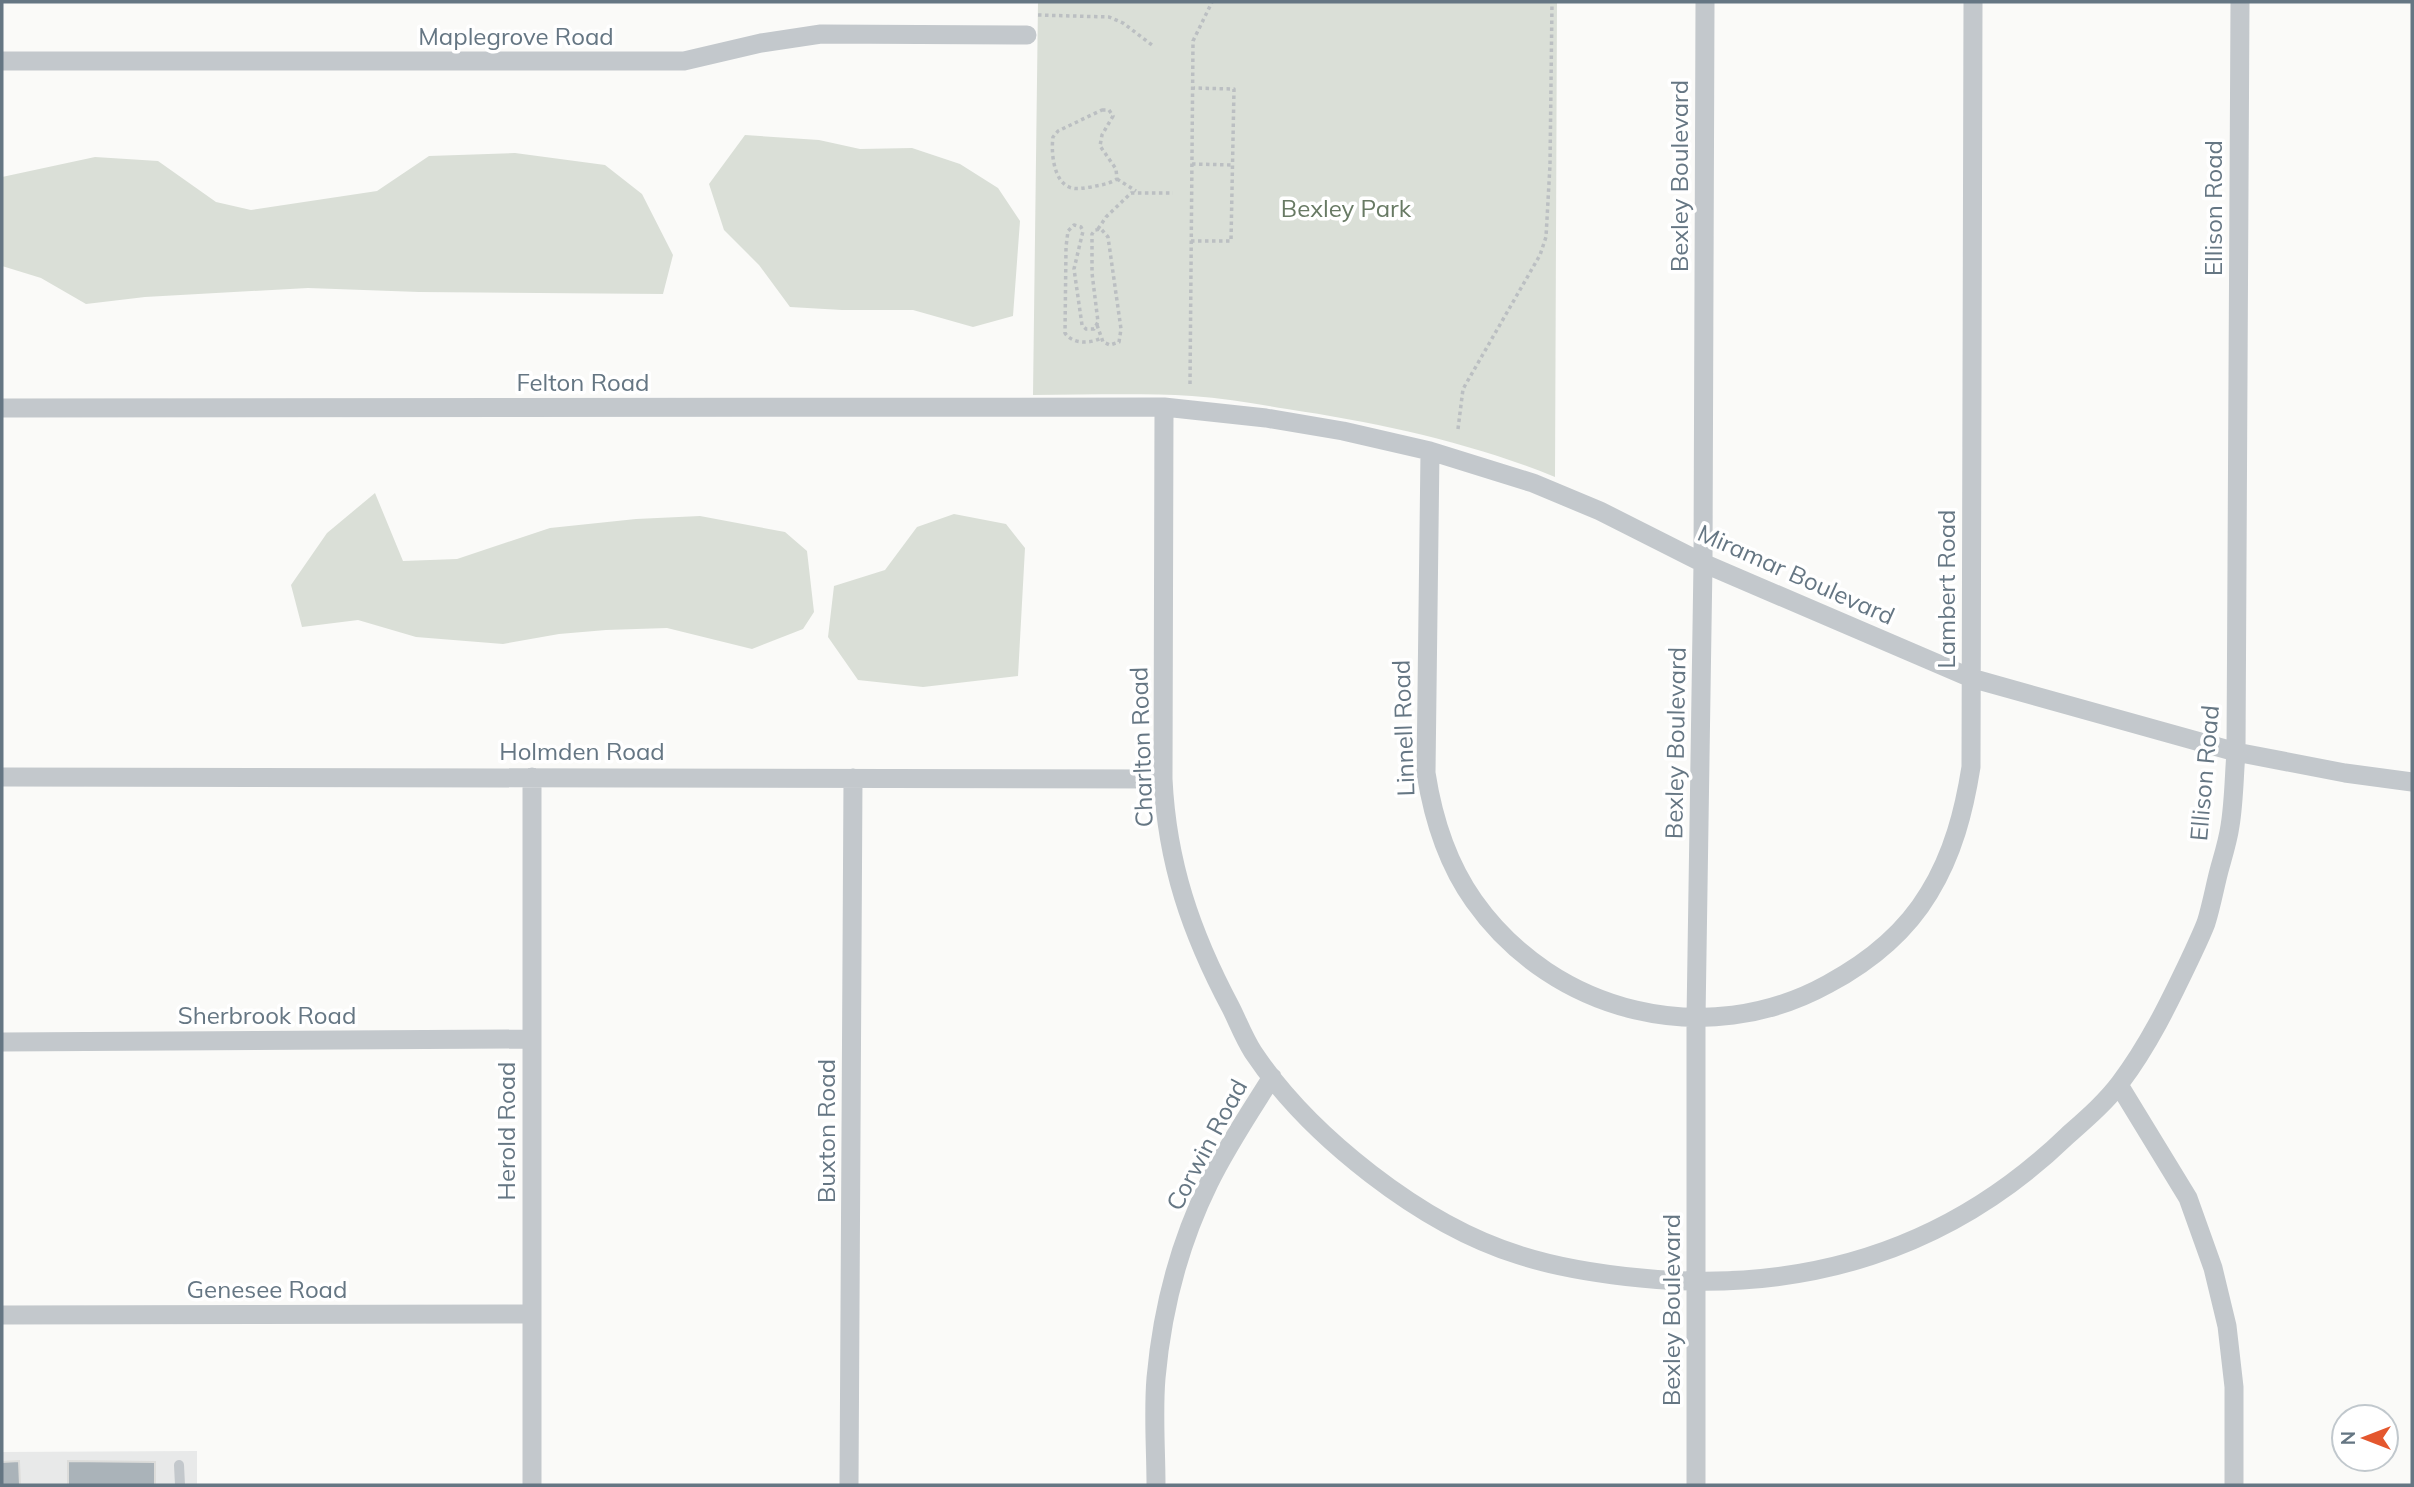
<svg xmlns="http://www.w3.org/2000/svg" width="2414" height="1487" viewBox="0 0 2414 1487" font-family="Mulish,sans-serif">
  <rect width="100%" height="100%" fill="#fafaf8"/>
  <path fill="#e8e9e9" d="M197 1451V1485H2V1452Z"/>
  <path fill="#dadfd7" d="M1038 2H1557L1555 477C1469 442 1379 423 1287 409 1256 404 1224 398 1192 396 1140 393 1086 395 1033 395Z
    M745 135 819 140 860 149 912 148 960 164 998 188 1020 221 1013 316 973 327 913 310H842L790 307 759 265 724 230 709 184Z
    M515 153 605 165 642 194 673 255 663 294 419 292 308 288 145 297 86 304 41 278 2 266V177L95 157 158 161 216 202 251 210 377 191 429 156Z
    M375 493 403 561 457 559 550 528 636 519 700 516 785 532 807 551 814 612 803 629 752 649 667 628 606 630 559 634 503 644 416 637 358 620 302 627 291 585 327 533Z
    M954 514 1006 524 1025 548 1018 676 923 687 858 680 828 637 834 586 885 570 917 527Z"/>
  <path fill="#aab3b9" stroke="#dcdcda" stroke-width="2" d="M19 1461 20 1485H2V1462Z
    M68 1461 155 1462V1485H68Z"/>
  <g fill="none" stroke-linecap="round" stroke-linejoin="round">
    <path stroke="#bbbfc2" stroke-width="3.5" stroke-dasharray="3.5 3.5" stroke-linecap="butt" d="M1038 15 1109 17 1123 23 1152 45
      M1102 110H1109L1113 116 1102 135 1100 146 1116 169 1117 179C1109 184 1100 185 1091 187 1083 188 1076 190 1069 187 1053 180 1051 151 1053 137L1058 131Z
      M1192 164 1232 165
      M1117 179 1136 191
      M1098 229 1106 217 1131 193H1173
      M1191 241H1231L1234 89 1194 88
      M1097 325 1103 342 1110 345 1119 342 1121 329 1108 237 1101 229 1095 230 1092 234V273L1098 322 1094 329H1086L1082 325 1074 269 1083 231 1081 227 1074 225 1068 231 1066 247 1065 333C1072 344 1090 344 1101 338
      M1190 384 1193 41 1212 2
      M1458 429 1463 389 1540 255 1546 237 1550 165 1552 2"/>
    <path stroke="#c3c8cc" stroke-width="10" d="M179 1465 180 1485"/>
    <path stroke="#c3c8cc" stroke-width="19" d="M2 61H684L761 43 821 34 1027 35
      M1164 407 1163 779C1167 863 1191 933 1231 1008 1238 1022 1244 1038 1253 1052 1309 1136 1422 1225 1519 1255 1559 1268 1600 1274 1641 1278 1804 1294 1949 1250 2067 1136 2085 1120 2105 1103 2120 1083 2148 1046 2169 1003 2189 961 2195 948 2201 936 2206 923 2212 904 2215 885 2220 867 2224 853 2228 840 2230 826 2234 802 2234 777 2236 752L2240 2
      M2 408 1164 407 1266 418 1343 431 1430 451 1533 483 1600 511 1703 563 1971 678 2236 752 2345 773 2412 782
      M1430 451 1426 773C1433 818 1447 863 1474 901 1554 1014 1707 1051 1828 984 1869 962 1905 933 1929 893 1953 854 1964 811 1971 767L1973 2
      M2 777 1163 779
      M532 777V1485
      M2 1042 532 1039
      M2119 1085 2188 1198 2213 1268 2227 1326 2234 1387V1485
      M2 1315 532 1314
      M849 1485 853 778
      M1156 1485C1156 1450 1153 1413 1156 1378 1162 1311 1179 1244 1209 1183 1227 1146 1250 1112 1272 1077
      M1696 1485V1019L1703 563 1705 2"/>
  </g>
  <g text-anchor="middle" stroke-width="7" stroke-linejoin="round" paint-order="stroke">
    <g font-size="24" fill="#657683" stroke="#fff">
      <text x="516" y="45">Maplegrove Road</text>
      <text transform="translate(1680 176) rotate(-90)" y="8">Bexley Boulevard</text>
      <text transform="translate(2214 208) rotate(-90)" y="8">Ellison Road</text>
      <text x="583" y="391">Felton Road</text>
      <text transform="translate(1796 575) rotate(24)" y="8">Miramar Boulevard</text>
      <text transform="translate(1947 589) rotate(-90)" y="8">Lambert Road</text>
      <text transform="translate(1404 728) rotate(-92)" y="8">Linnell Road</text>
      <text transform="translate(1676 743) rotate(-89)" y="8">Bexley Boulevard</text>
      <text transform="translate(1142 747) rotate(-92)" y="8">Charlton Road</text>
      <text x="582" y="760">Holmden Road</text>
      <text transform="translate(2205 773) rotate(-85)" y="8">Ellison Road</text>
      <text x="267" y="1024">Sherbrook Road</text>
      <text transform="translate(507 1131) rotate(-90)" y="8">Herold Road</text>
      <text transform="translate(827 1131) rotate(-90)" y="8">Buxton Road</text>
      <text transform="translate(1207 1145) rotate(-62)" y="8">Corwin Road</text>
      <text x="267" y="1298">Genesee Road</text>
      <text transform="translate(1672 1310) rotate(-90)" y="8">Bexley Boulevard</text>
    </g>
    <g font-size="24" fill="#687a64" stroke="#fff">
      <text x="1346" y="217">Bexley Park</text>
    </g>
  </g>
  <rect width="2414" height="1487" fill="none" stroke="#657683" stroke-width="7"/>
  <g transform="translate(2365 1438) rotate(270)"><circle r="33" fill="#ffffff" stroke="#c1c8cd" stroke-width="2"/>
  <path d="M0-5L12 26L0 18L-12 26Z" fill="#e4572e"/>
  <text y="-10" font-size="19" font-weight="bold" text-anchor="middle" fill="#657683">N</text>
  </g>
</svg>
